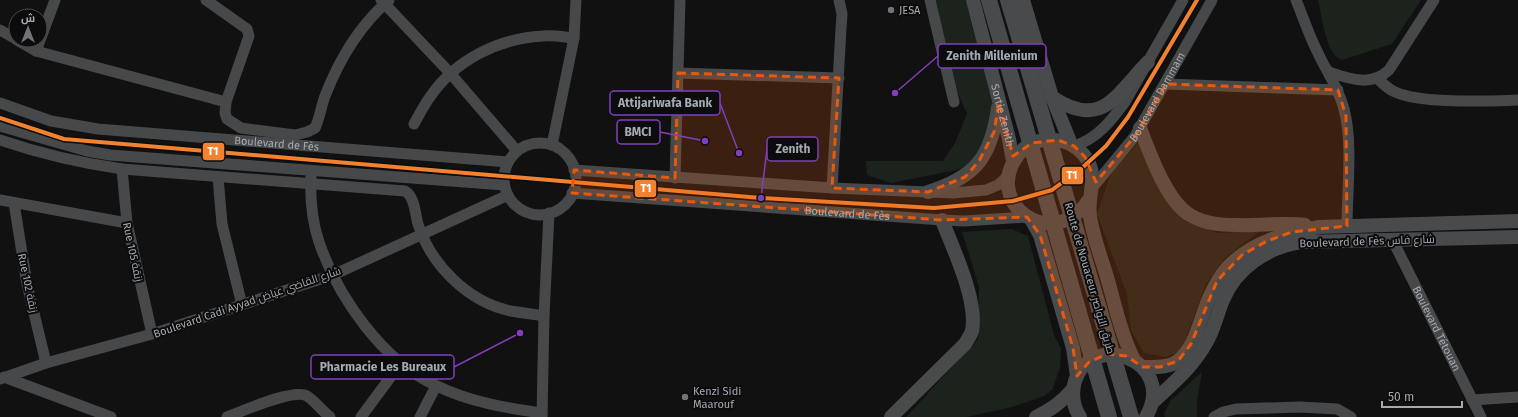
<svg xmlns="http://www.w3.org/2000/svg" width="1518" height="417" viewBox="0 0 1518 417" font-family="'Fira Sans',Cairo,sans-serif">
  <rect width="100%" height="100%" fill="#111112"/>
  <path fill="#1c221c" d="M934 0H968L999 102 987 148 965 177 961 169 891 183 867 175 866 161H943L955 143 967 114 953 82 950 60Z
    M1318 0H1421L1392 44 1342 60C1325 55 1322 15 1318 0Z
    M1139 142 1165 195 1187 222 1218 233 1260 231 1225 258 1206 284 1181 351 1165 357 1144 353 1131 331 1127 294 1097 214 1111 173Z
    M1012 229 1028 236 1054 335 1061 349 1060 368 1052 390 1044 396 1012 407 967 417H906L978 339 979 287 962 232Z
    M1202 372 1197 400V417H1165L1164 413 1171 400Z"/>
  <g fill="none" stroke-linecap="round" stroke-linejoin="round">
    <g stroke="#46484a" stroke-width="11">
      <path d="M206 0 247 29 249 36 226 102 225 113 227 119 241 128 295 135 307 132 315 128C320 118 321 106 325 96 339 60 360 25 389 0"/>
      <path d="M381 0 450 73 517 151"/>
      <path d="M930 0 954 102"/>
      <path d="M1296 0C1303 17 1309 35 1317 51 1326 71 1339 88 1344 109 1353 143 1347 191 1347 226"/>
      <path d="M0 30 16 39"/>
      <path d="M17 40 36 51 226 102"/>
      <path d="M36 51 55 0"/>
      <path d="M1329 72C1350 79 1371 87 1389 70L1434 0"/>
      <path d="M678 73 839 78"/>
      <path d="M1378 79C1383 84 1388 89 1395 92 1421 104 1488 101 1518 100"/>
      <path d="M1166 84 1338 90"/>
      <path id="s1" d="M0 103 51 121 98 129 508 162"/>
      <path d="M414 124C419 115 424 105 430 97 455 60 499 38 543 36 553 35 564 37 574 38"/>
      <path d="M0 126 87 151 110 155 504 185"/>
      <path d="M0 140C41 154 80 163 122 169L405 191C415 197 415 214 418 224 431 265 468 302 511 311 522 313 533 314 544 316"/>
      <circle cx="540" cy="179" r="36"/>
      <path d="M552 145 574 38 576 0"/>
      <path d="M1074 146C1097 139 1111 121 1125 102L1183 0"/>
      <path d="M122 169 127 223 152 334"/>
      <path d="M574 170 832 188 953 193 986 190 998 185 1008 176"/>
      <path d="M311 176C310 197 312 221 319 242 338 297 382 361 437 386 470 402 506 408 542 413"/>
      <path d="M218 177 222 224 242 305"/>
      <path d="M675 178 680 0"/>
      <path id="s2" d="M1093 187 1135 136 1212 0"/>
      <path d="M832 188 841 29 842 14 839 0"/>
      <path id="s3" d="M572 193 942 220 964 221 1027 217"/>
      <path d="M0 200 127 223"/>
      <path d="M14 203 27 284 46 363"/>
      <path id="s4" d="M1392 239 1481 417"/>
      <path d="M4 377 111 417"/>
      <path d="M0 379 46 363 152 334 333 275 508 195"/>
      <path d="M1472 400 1518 397"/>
      <path d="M227 417C243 411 294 388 307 396 315 401 322 411 330 417"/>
      <path d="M361 417 401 363"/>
      <path d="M420 417 436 386"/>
      <path d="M542 417 544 316 549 213"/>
      <path d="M1214 417 1223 412 1236 409 1300 407 1337 409 1351 417"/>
    </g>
    <g stroke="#494a4c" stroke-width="14">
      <path id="s5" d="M973 0 1009 139 1013 161"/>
      <path d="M1023 0 1052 97 1071 144"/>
      <path d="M1052 97C1102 130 1115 96 1148 62"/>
      <path d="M1140 128C1150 153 1166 201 1190 215 1205 224 1221 225 1237 225 1260 226 1282 222 1305 225"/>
      <path d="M928 192C976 177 991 157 998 108"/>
      <path d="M1088 201C1051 254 982 202 1018 155 1036 131 1076 136 1089 163 1097 181 1087 197 1090 216 1093 237 1101 257 1107 277 1115 305 1121 334 1134 360"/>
      <path d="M1031 219 1040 235 1073 348 1077 376"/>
      <path d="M1143 367C1153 367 1164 368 1173 364 1195 353 1200 318 1209 298 1214 287 1220 276 1228 267 1252 242 1286 233 1319 227L1518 221"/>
      <path d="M1153 402C1172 384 1193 367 1206 343 1214 330 1217 314 1223 300 1236 268 1268 247 1301 242L1518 237"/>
      <path d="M891 417 965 344C967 340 971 335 972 331 978 300 953 249 942 220"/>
      <path d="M1036 417C1052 409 1062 402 1073 389"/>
      <path d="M1080 417C1074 408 1072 396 1074 385 1087 328 1179 359 1146 417"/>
    </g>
    <path stroke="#484a4c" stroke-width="16" d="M989 0 1109 417
      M1008 0 1131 417"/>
    <g stroke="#0c0c0d" stroke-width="7">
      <path id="tram-1" d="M0 118 64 139 761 198 934 208 1013 201 1052 190 1082 168 1106 146 1128 117 1197 0"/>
    </g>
    <use href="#tram-1" stroke="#f38230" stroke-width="4"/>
  </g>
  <path fill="#e8590c" fill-opacity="0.2" stroke="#e8590c" stroke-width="3" stroke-dasharray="8 5" stroke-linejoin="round" d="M678 73 839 78 832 188 928 192 965 177 979 161 994 132 999 102 1013 156 1032 143 1058 140 1074 146 1085 157 1096 182 1135 136 1166 84 1338 90 1346 116 1347 226 1292 232 1267 241 1242 255 1217 281 1191 344 1178 361 1160 367H1143L1126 356 1107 354 1089 362 1077 376 1073 348 1040 235 1027 217 942 220 572 193 574 170 675 178Z"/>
  <g fill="#70747a" stroke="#0c0c0d" stroke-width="1.5">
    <circle cx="891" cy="10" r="4"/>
    <circle cx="685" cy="397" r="4"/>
  </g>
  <g text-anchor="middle" stroke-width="4" stroke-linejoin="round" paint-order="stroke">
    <g font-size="11" fill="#a3aab2" stroke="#0c0c0d" text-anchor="start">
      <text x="899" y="14">JESA</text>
      <text x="693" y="395">Kenzi Sidi<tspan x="693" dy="13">Maarouf</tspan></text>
    </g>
    <g font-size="11" fill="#a3aab2" stroke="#0c0c0d">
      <text dy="4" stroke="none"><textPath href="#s2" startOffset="111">Boulevard Dammam</textPath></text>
      <text dy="4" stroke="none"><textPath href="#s5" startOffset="119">Sortie Zenith</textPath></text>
      <text dy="4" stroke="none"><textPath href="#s1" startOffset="281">Boulevard de Fès</textPath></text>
      <text dy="4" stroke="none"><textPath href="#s3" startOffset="276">Boulevard de Fès</textPath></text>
      <text transform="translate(1367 241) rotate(-2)" y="4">Boulevard de Fès شارع فاس</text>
      <text transform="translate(133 252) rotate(78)" y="4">Rue 105 زنقة</text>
      <text transform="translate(1090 278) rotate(74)" y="4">Route de Nouaceur طريق النواصر</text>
      <text transform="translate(28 283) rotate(78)" y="4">Rue 102 زنقة</text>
      <text transform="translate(247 302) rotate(-19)" y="4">Boulevard Cadi Ayyad شارع القاضي عياض</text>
      <text dy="4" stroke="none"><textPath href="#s4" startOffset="100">Boulevard Tétouan</textPath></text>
    </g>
  </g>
  <path fill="none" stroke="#813fbd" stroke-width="1.5" d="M895 93L938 56M739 153L720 103M705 141L660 132M761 198L767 149M520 333L454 367"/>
  <g fill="#813fbd" stroke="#0c0c0d" stroke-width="1.5">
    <circle cx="895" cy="93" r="4"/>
    <circle cx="739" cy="153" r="4"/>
    <circle cx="705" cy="141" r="4"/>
    <circle cx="761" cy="198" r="4"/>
    <circle cx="520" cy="333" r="4"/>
  </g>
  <g fill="#0c0c0d" stroke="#813fbd" stroke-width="1.5">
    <rect x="938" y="44" width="108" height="24" rx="4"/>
    <rect x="610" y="91" width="110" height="24" rx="4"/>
    <rect x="617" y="120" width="43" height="24" rx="4"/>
    <rect x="767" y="137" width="51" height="24" rx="4"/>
    <rect x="311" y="355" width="143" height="24" rx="4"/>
  </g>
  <g font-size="12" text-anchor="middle" font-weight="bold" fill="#a3aab2">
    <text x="992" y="60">Zenith Millenium</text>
    <text x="665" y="107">Attijariwafa Bank</text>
    <text x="638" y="136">BMCI</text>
    <text x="793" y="153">Zenith</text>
    <text x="383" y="371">Pharmacie Les Bureaux</text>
  </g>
  <g stroke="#0c0c0d" stroke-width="1.5">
    <rect x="202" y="142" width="23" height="19" rx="4" fill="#f38230"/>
    <rect x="1061" y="166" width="23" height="19" rx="4" fill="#f38230"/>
    <rect x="634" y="179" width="23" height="19" rx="4" fill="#f38230"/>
  </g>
  <g font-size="11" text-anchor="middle" font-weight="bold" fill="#fff">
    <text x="213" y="155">T1</text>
    <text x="1072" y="179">T1</text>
    <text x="646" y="192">T1</text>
  </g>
  <g transform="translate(28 28)"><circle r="19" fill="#0c0c0d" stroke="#484b4f"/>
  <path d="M0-3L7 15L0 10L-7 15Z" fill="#70747a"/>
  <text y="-6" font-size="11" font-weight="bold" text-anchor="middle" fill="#a3aab2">ش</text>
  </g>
  <path d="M1382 401v6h80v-6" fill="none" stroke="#a3aab2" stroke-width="2"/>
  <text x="1388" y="401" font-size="12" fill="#a3aab2" stroke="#0c0c0d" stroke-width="3" paint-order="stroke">50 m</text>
</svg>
